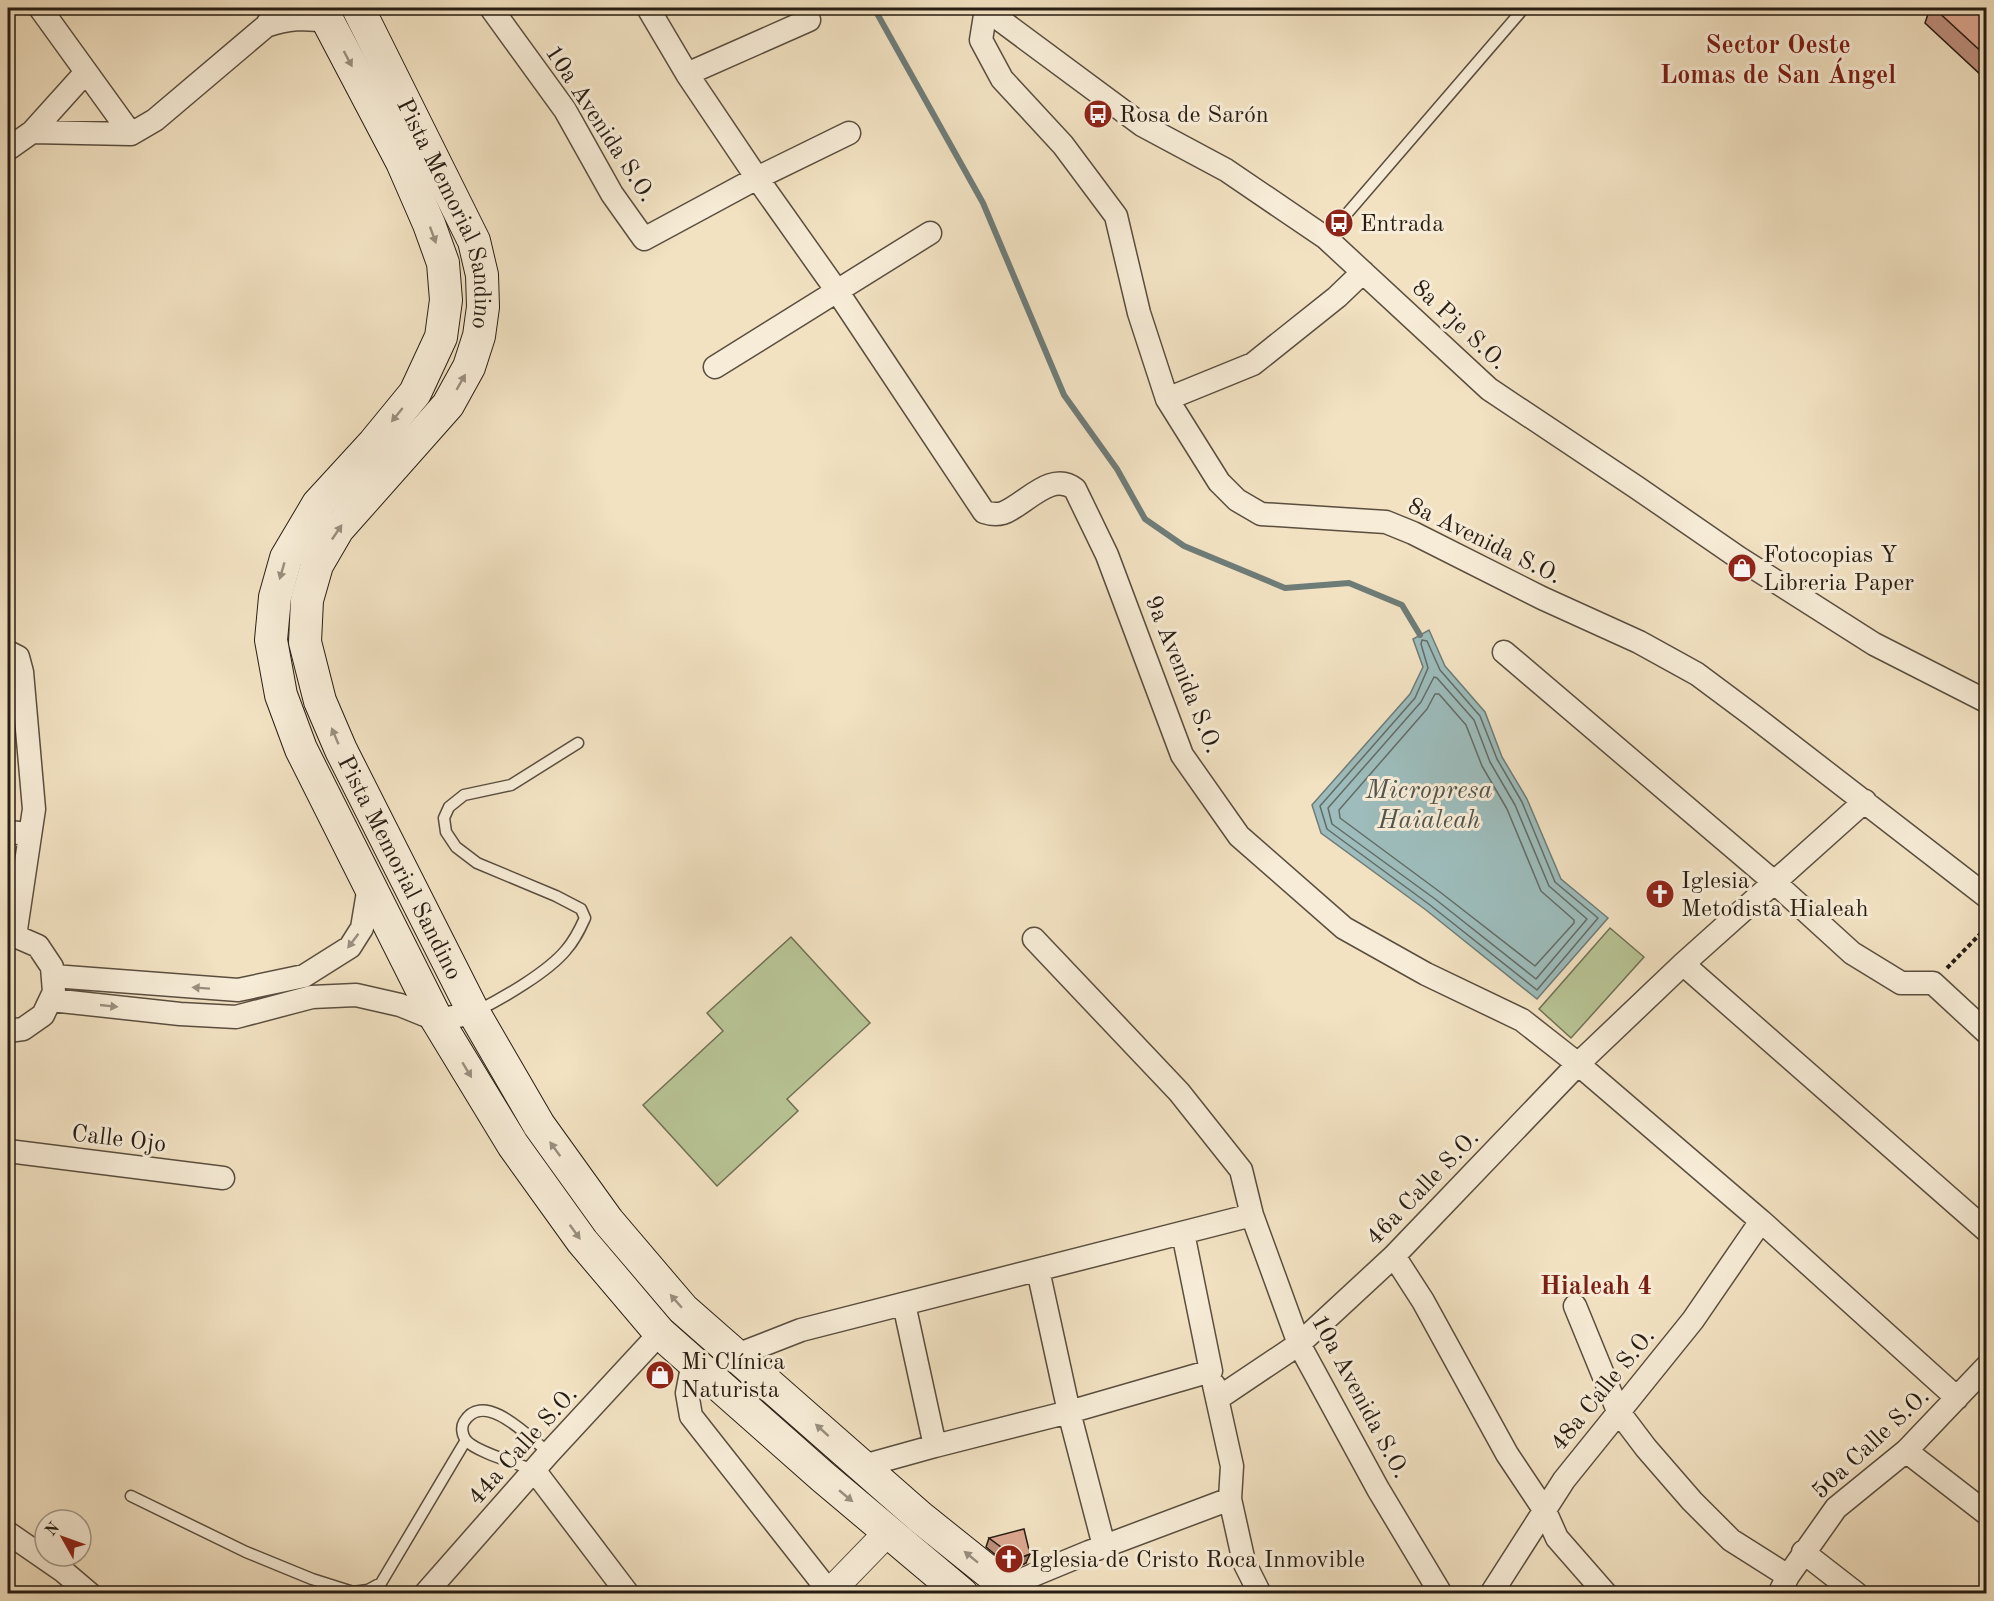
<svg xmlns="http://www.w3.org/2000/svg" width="1994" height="1601" viewBox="0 0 1994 1601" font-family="'Old Standard TT',serif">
  <rect width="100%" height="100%" fill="#f2e2c2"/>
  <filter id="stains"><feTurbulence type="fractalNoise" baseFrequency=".00333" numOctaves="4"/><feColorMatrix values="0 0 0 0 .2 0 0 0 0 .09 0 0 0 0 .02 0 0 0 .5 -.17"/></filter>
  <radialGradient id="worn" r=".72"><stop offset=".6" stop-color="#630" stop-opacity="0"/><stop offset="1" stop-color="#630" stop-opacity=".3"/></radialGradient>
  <path fill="#b8c495" stroke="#707054" stroke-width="1.5" d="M1610 928 1644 957 1571 1038 1539 1009Z
    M791 937 870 1023 787 1099 798 1111 717 1186 643 1105 723 1031 707 1013Z"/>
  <path fill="#9dbcbb" stroke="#6e7c78" stroke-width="1.5" d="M1429 630 1445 666 1485 712 1502 757 1527 799 1561 879 1608 918 1537 999 1426 910 1321 833 1312 805 1410 694 1423 667 1413 639Z"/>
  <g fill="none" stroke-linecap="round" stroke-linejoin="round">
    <path stroke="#626c67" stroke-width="1.5" d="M1422 640 1427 641 1440 670 1480 716 1497 759 1522 802 1555 882 1598 918 1537 990 1430 905 1327 829 1320 806 1415 698 1428 668 1421 644Z
      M1434 677 1437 678 1474 720 1490 762 1515 805 1549 886 1587 919 1536 979 1435 899 1332 824 1328 808 1421 702Z
      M1435 694H1439L1466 725 1482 766 1507 809 1541 891 1574 920V923L1535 966 1440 892 1340 818 1339 810 1427 709Z"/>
    <path stroke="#6e7c78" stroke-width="6" d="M874 8 983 203 1064 395 1117 469 1145 519 1184 546 1285 588 1349 583 1402 605 1420 635"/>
    <g stroke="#5a4e3f" stroke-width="13">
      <path id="service" d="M1326 238 1524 8
        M477 1011C503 998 548 972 566 950 575 940 580 929 585 918L581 909 556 896 477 863 456 847 446 832 444 818 449 807 464 795 511 785 578 743
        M534 1470C519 1464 475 1452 466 1440 462 1435 461 1427 464 1422 484 1388 531 1439 549 1453
        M131 1496 246 1552 312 1579 353 1592 368 1590 381 1583 466 1440"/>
    </g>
    <g stroke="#5a4e3f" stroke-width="25">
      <path id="minor" d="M40 8 131 134
        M491 8 565 110 612 194 644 239 757 178 849 133
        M648 8 687 74 757 178 837 291 984 512C990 514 996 515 1003 513 1025 505 1051 470 1075 489L1107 555 1182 755 1239 836 1344 928 1426 974 1522 1020 1578 1064 1761 1221 1957 1398
        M984 8 1142 125 1226 170 1326 238 1489 389 1636 487 1739 558 1874 644 1986 701
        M986 9 981 40 1002 79 1063 145 1116 216 1139 313 1167 399 1219 482 1237 500 1261 514 1386 522 1413 533 1542 598 1639 642 1697 674 1752 715 1986 896
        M266 26C288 18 305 18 328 21
        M687 74 809 20
        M32 132 86 72
        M8 149 32 132 131 134 155 120 266 26 278 8
        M715 367 930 233
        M1167 399 1253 364 1337 297 1363 272
        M8 652 18 657 22 672 34 809 15 936
        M1504 652 1774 882 1852 953 1901 983H1933L1986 1032
        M8 832 30 834
        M8 937 15 936 38 946 52 967 54 992 43 1015 23 1029 8 1031
        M1034 939 1179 1092 1241 1170 1252 1215 1299 1344 1378 1489 1441 1594
        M1683 964 1986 1230
        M53 976 238 990 304 976 350 947 362 928 369 886
        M51 1000 180 1014 236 1017 312 997 356 995 400 1005 437 1020 474 1013
        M8 1151 223 1178
        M1394 1256 1423 1301 1507 1454 1545 1511 1557 1538 1606 1594
        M1038 1270 1069 1412 1104 1546
        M904 1304 935 1446
        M1575 1306 1618 1411 1646 1448 1692 1501 1731 1540 1788 1576
        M737 1355 801 1330 1252 1215
        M693 1362 687 1393 691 1416 831 1594
        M1214 1385 1232 1466 1230 1499
        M1217 1399 1299 1344 1394 1256 1578 1064 1683 964 1865 801
        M1906 1451 1986 1513
        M863 1466 935 1446 1069 1412 1211 1371 1183 1233
        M534 1470 628 1594
        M8 1533 63 1571 90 1594
        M1803 1552 1857 1594
        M1007 1586 1089 1552 1230 1499 1244 1562 1260 1594
        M425 1594 549 1453 660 1333
        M1491 1594 1564 1480 1693 1320 1761 1221
        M1779 1594 1788 1576 1836 1508 1906 1451 1986 1367"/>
    </g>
    <g stroke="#5a4e3f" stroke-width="29">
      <path id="tertiary" d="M828 1594 888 1532"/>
    </g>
    <g stroke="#271d13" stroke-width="34">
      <g id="secondary">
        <path d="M321 8 402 162 429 224 443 263 446 300 441 337 415 393 374 443 318 504 286 558 275 597 271 640 281 695 301 749 437 1020 513 1145 582 1241 660 1333 823 1477 962 1594"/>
        <path id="s1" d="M358 8 474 241 482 275 483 307 479 336 469 367 448 405 338 529 317 565 307 600 305 642 320 701 341 750 474 1013 539 1125 608 1221 683 1309 920 1517 1016 1594"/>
      </g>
    </g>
    <path stroke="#271d13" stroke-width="4" stroke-dasharray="4.5 3" stroke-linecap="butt" d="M1947 968 1986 928"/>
    <use href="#service" stroke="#f7ecd7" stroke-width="10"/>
    <use href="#minor" stroke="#f7ecd7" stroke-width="22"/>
    <use href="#tertiary" stroke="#f7ecd7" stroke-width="27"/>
    <use href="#secondary" stroke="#f7ecd7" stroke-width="32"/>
  </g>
  <path fill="#be907d" stroke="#271d13" stroke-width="1.5" d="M1930 8H1986V68L1981 75 1925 23Z
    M989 1538 1026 1563 1013 1569 986 1547Z"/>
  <path fill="#9b7666" stroke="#271d13" stroke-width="1.5" d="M1986 59V68L1981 75Z
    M1030 1554 1026 1563 1013 1569 1017 1559Z"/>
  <path fill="#dda891" stroke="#271d13" stroke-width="1.5" d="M1934 8H1986V56Z
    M1024 1529 1030 1554 1017 1559 989 1538Z"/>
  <defs><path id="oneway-solid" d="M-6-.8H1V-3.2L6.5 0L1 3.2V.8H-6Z" transform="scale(1.5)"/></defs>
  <g fill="#998f7f">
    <use href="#oneway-solid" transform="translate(348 59) rotate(62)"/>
    <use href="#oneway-solid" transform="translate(433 235) rotate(70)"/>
    <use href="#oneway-solid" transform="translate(461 382) rotate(-60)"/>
    <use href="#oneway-solid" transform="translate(397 415) rotate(129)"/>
    <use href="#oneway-solid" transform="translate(337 532) rotate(-56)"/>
    <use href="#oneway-solid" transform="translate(282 571) rotate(106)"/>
    <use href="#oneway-solid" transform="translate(335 736) rotate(-113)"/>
    <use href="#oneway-solid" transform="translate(353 941) rotate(127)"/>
    <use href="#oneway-solid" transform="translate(201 988) rotate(-176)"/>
    <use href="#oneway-solid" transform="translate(109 1006) rotate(6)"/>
    <use href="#oneway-solid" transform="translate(467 1070) rotate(59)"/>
    <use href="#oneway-solid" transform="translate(555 1149) rotate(-126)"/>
    <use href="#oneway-solid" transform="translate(575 1232) rotate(54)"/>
    <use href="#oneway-solid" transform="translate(676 1301) rotate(-131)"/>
    <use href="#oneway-solid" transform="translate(822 1430) rotate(-138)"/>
    <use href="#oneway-solid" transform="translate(846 1496) rotate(40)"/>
    <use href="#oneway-solid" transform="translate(971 1557) rotate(-141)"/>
  </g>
  <defs>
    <g id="bus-disc" transform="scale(1.5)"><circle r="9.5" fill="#8f2418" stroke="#f7ecd7"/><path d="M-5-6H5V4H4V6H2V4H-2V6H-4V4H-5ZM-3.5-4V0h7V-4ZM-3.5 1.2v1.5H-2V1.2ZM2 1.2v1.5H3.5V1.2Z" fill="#fff"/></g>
    <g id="shop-disc" transform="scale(1.5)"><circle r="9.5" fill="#8f2418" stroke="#f7ecd7"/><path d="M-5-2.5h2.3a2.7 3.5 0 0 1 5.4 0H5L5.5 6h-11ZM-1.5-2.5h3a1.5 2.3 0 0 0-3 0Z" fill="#fff"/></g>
    <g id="church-disc" transform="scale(1.5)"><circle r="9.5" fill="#8f2418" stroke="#f7ecd7"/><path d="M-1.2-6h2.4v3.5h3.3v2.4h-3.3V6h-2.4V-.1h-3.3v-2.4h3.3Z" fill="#fff"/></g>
  </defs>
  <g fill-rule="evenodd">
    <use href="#bus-disc" x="1098" y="114"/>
    <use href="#bus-disc" x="1339" y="223"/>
    <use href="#shop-disc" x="1742" y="568"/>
    <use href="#church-disc" x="1660" y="894"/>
    <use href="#shop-disc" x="660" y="1375"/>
    <use href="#church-disc" x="1009" y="1559"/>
  </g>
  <g text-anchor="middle" stroke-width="6" stroke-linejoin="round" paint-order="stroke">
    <g font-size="24" fill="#271d13" stroke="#f7ecd7" text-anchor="start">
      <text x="1119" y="122">Rosa de Sarón</text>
      <text x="1360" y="231">Entrada</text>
      <text x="1763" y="562">Fotocopias Y<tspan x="1763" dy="28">Libreria Paper</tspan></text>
      <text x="1681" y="888">Iglesia<tspan x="1681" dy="28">Metodista Hialeah</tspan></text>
      <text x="681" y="1369">Mi Clínica<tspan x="681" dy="28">Naturista</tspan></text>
      <text x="1030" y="1567">Iglesia de Cristo Roca Inmovible</text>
    </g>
    <g font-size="24" fill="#271d13" stroke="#f7ecd7">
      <text transform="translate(601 123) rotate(57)" y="8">10a Avenida S.O.</text>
      <text dy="8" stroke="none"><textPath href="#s1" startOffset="226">Pista Memorial Sandino</textPath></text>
      <text transform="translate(1460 324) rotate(43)" y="8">8a Pje S.O.</text>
      <text transform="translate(1485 540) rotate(26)" y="8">8a Avenida S.O.</text>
      <text transform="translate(1184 674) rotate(68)" y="8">9a Avenida S.O.</text>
      <text dy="8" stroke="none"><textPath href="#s1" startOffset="964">Pista Memorial Sandino</textPath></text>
      <text transform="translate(119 1138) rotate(7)" y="8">Calle Ojo</text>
      <text transform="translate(1422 1187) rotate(-46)" y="8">46a Calle S.O.</text>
      <text transform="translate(1602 1389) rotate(-51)" y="8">48a Calle S.O.</text>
      <text transform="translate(1361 1396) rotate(62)" y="8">10a Avenida S.O.</text>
      <text transform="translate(1870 1443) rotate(-43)" y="8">50a Calle S.O.</text>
      <text transform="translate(522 1445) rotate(-48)" y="8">44a Calle S.O.</text>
    </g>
    <g font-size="26" font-weight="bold" fill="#7a1f14" stroke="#f7ecd7">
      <text x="1778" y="53">Sector Oeste<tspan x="1778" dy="30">Lomas de San Ángel</tspan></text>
      <text x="1596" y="1294">Hialeah 4</text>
    </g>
    <g font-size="26" font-style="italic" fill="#50554e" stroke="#f7ecd7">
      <text x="1429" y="798">Micropresa<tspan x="1429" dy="30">Haialeah</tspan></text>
    </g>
  </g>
  <rect width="1994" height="1601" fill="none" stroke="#f2e2c2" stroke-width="30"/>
  <rect x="9" y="9" width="1976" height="1583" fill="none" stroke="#271d13" stroke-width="3"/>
  <rect x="15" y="15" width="1964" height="1571" fill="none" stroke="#271d13" stroke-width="1.5"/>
  <g transform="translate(63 1538) rotate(310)"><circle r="28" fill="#f7ecd7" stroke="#a49989" stroke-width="1.5"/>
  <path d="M0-4.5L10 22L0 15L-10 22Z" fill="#8f2418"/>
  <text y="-9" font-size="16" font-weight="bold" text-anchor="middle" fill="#271d13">N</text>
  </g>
  <rect width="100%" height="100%" filter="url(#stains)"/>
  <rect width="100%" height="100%" fill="url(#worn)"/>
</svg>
